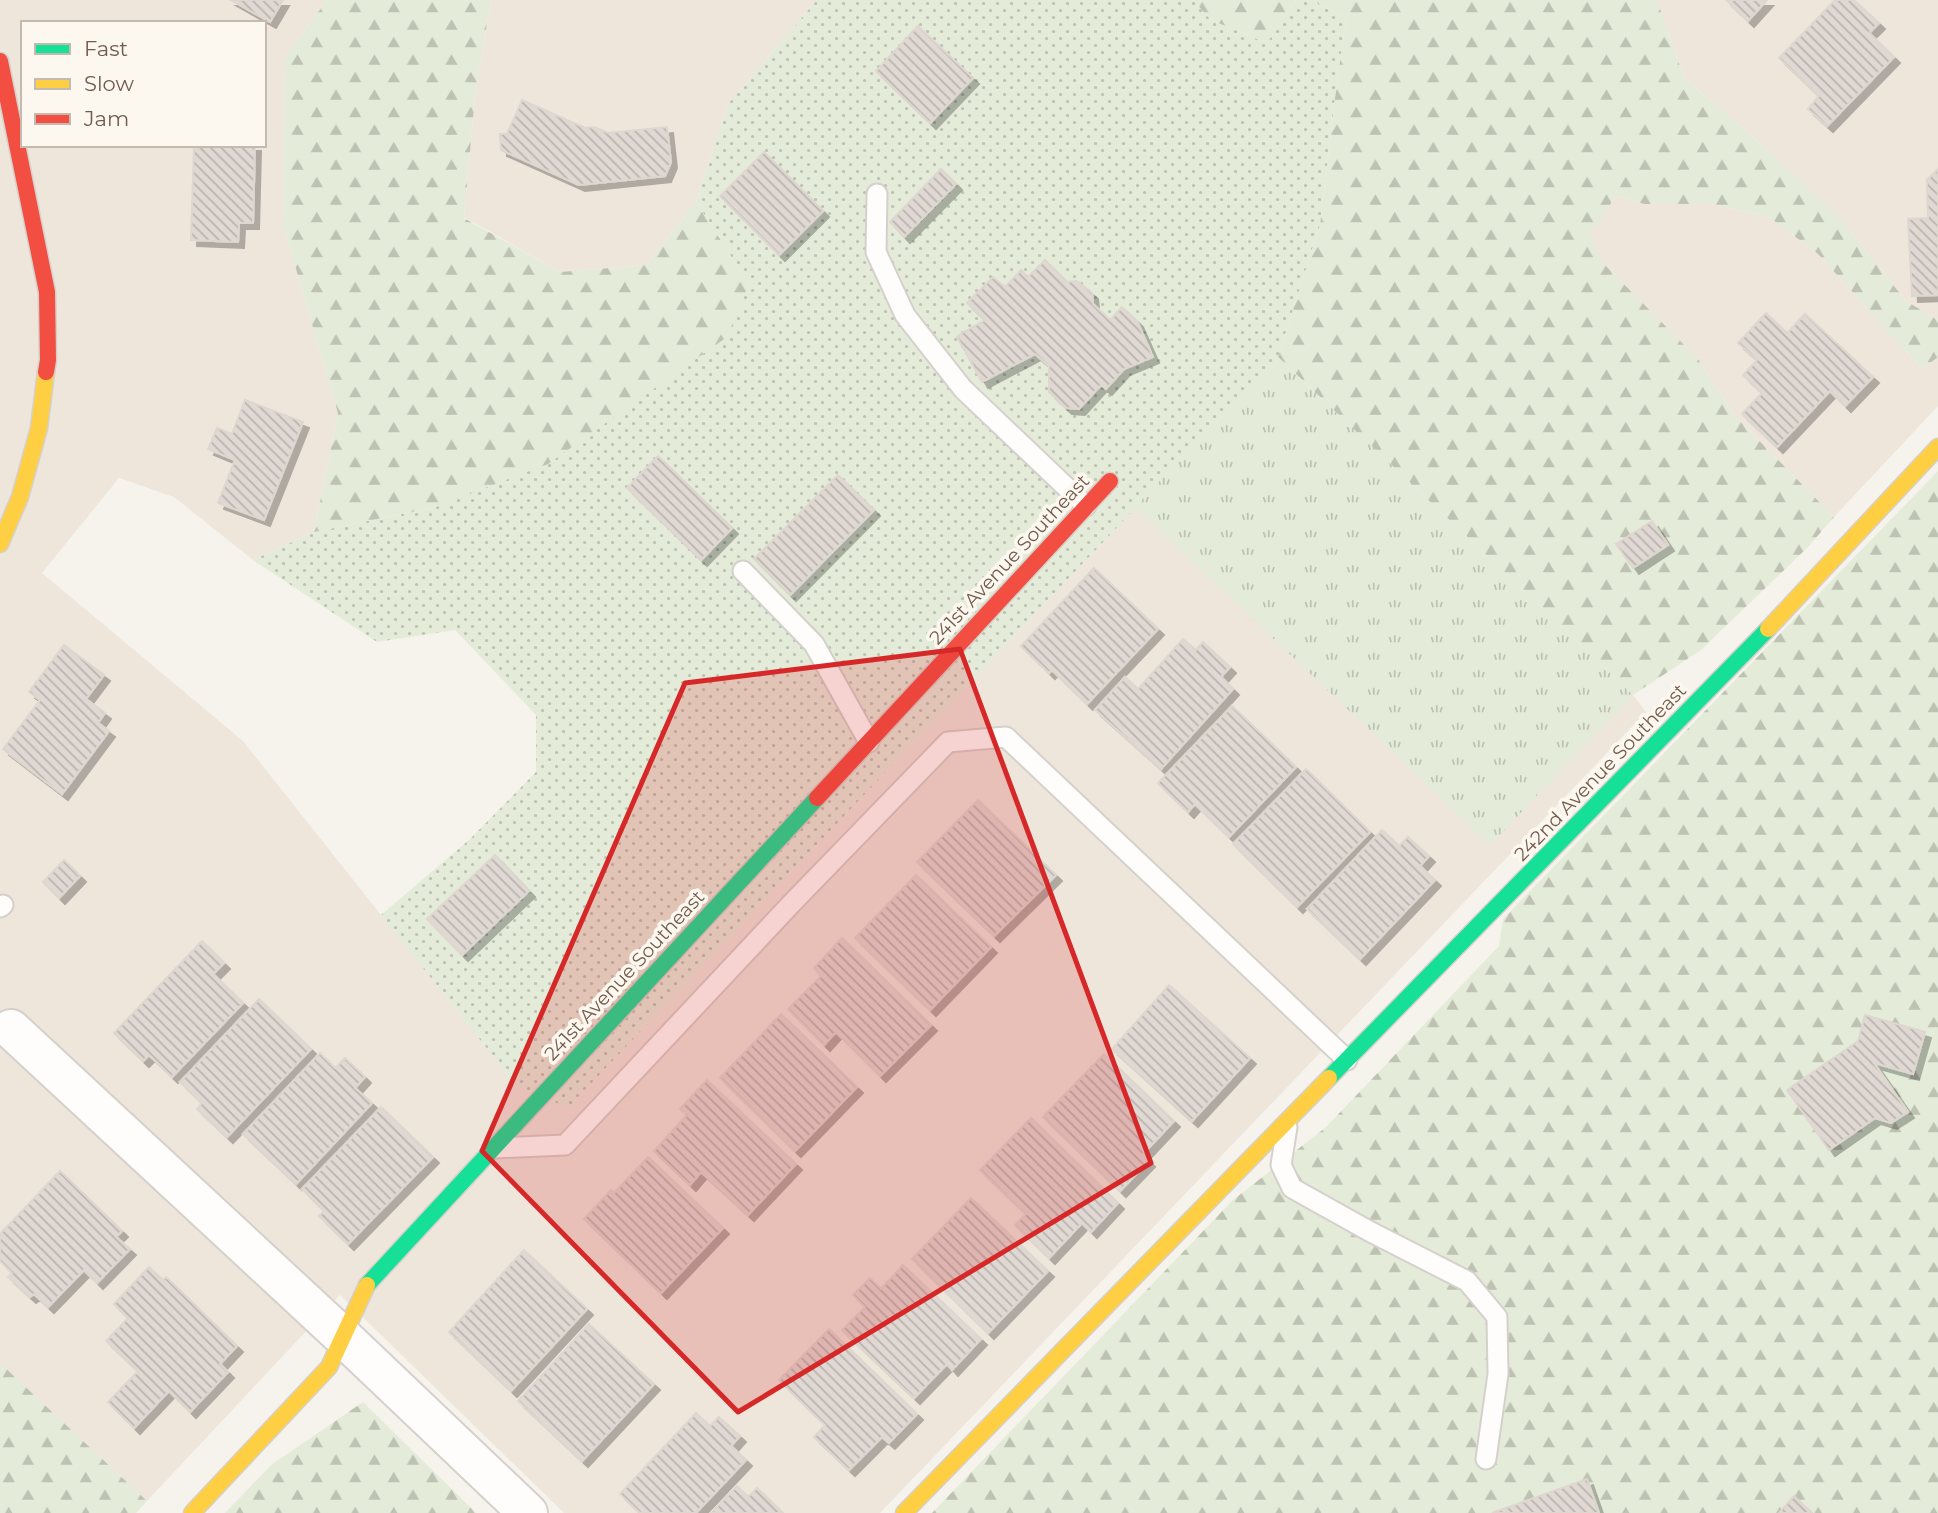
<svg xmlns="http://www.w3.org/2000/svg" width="1938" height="1513" viewBox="0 0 1938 1513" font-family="Montserrat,sans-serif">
  <defs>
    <pattern id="grass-dots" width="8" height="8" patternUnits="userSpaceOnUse" patternTransform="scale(1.75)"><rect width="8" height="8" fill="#e4ecd9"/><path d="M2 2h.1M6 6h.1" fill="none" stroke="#bdc2b2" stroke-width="1.8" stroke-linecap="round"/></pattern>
    <pattern id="forest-firs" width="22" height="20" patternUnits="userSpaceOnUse" patternTransform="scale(1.75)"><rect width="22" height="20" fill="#e4ecd9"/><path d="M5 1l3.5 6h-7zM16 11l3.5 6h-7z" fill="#bdc2b2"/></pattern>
    <pattern id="park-tufts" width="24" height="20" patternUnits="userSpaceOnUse" patternTransform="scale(1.75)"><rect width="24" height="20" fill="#e4ecd9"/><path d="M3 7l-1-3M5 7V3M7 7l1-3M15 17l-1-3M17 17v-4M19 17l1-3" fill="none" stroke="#bdc2b2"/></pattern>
    <pattern id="building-back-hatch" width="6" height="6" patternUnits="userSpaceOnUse" patternTransform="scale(1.75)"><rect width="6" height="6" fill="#e0d9d3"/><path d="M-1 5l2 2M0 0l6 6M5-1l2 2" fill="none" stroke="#bab3ae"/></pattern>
    <filter id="shadow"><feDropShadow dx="6" dy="6" stdDeviation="0" flood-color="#0004"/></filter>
  </defs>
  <rect width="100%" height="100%" fill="#f6f3ed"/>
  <path fill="#eee6db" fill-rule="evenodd" d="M0 0H327L285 57 284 228 338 413 314 532 253 560 174 497 119 478 42 573 243 741 516 1085 568 1108 1278 357 1633 695 1646 712 880 1513H564L340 1295 147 1501 0 1363ZM23 23H264V145H23Z
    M491 0H817L728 104 696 202 646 265 560 272 464 217 475 96Z
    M1657 0H1938V320L1906 301 1838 216 1751 135 1684 78Z
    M1616 196 1644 204H1711L1769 217 1818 254 1922 369 1938 357V406L1834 517 1735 416 1698 359 1599 259 1590 232Z"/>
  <path fill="url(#grass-dots)" d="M817 0H1193L1211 20 1267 43 1296 0H1311L1346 18 1335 98 1320 225 1278 357 568 1108 516 1085 381 915 470 839 536 772V715L455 630 377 642 253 560 314 532 436 507 749 284 696 202 728 104Z"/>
  <path fill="url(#forest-firs)" d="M327 0H491L475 96 464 218 560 272 646 265 696 202 749 284 727 337 548 464 436 507 314 532 338 413 284 228 285 57Z
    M1193 0H1296L1267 43 1211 20Z
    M1311 0H1657L1684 78 1751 135 1838 216 1906 301 1938 320V357L1922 369 1818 254 1769 217 1711 204H1644L1616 196 1591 232 1599 259 1698 359 1735 416 1834 517 1808 547 1701 650 1633 695 1278 357 1320 225 1335 98 1346 18Z
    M1938 471V1513H932L1233 1200 1326 1127 1499 946 1503 919Z
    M0 1363 147 1501 136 1513H0Z
    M363 1402 476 1513H225L271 1465Z"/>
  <path fill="url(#park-tufts)" d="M1278 357 1633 695 1490 845 1135 507Z"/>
  <path fill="url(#building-back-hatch)" stroke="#ded7d0" stroke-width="2" filter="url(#shadow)" d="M231 0H283L270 22Z
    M1726 0H1767L1748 21Z
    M1835 0H1854L1879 23 1869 33 1894 57 1827 126 1808 109 1819 96 1779 58Z
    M918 26 973 78 930 123 876 71Z
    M522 100 585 128 594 127 608 133 667 127 671 162 665 176 579 185 501 150 500 134H507Z
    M194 145H255L253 223H239L238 242 191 240Z
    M764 152 823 211 779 255 720 196Z
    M941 169 956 184 904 237 890 222Z
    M1938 169V295L1912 296 1908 219 1928 218 1927 180Z
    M1045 260 1067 282 1077 281 1092 293 1093 304 1110 320 1122 307 1137 321 1153 357 1124 369 1106 389 1101 385 1079 409 1066 408 1049 392V366L1035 354 982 382 957 337 962 333 985 320 967 303 993 277 1005 287 1021 270 1028 277Z
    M1766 313 1787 333 1805 314 1873 377 1845 406 1830 391 1777 447 1742 414 1762 393 1743 375 1757 360 1738 343Z
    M245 400 303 422 264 520 218 503 235 460 208 449 217 428 232 434Z
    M658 456 732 528 701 560 627 488Z
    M838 475 874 510 790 595 754 559Z
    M1652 521 1668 545 1633 568 1616 544Z
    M1094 568 1158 629 1087 704 1052 670 1049 673 1021 646Z
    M1183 639 1196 650 1203 642 1230 667 1221 677 1233 689 1161 769 1095 710 1125 677 1138 689Z
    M64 645 104 675 86 699 105 713 98 723 109 731 62 794 3 749 40 700 29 692Z
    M1232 706 1296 767 1229 837 1195 804 1188 812 1158 783Z
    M1306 769 1370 832 1297 907 1233 844Z
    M978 800 1056 875 994 936 917 862Z
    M1382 830 1399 846 1408 837 1429 856 1420 866 1435 880 1360 959 1307 909Z
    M495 855 529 891 462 955 427 919Z
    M64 860 80 876 59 898 43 882Z
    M916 875 991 947 930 1010 855 938Z
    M842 938 931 1025 880 1076 836 1032 824 1045 788 1009 821 976 814 968Z
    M202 941 224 963 213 974 243 1003 172 1077 149 1055 143 1061 114 1033Z
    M1169 985 1250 1058 1192 1121 1112 1049Z
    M259 999 311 1049 227 1137 197 1109 202 1103 180 1082Z
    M781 1014 857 1087 795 1151 720 1078Z
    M1865 1015 1925 1032 1913 1074 1874 1063 1908 1112 1891 1123 1875 1118 1829 1150 1787 1090 1858 1041Z
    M320 1053 335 1068 345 1058 365 1077 355 1088 372 1103 296 1184 243 1134Z
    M1104 1054 1174 1121 1143 1154 1149 1161 1120 1191 1043 1117Z
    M707 1080 796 1164 748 1215 701 1172 690 1185 654 1151 687 1115 680 1109Z
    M381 1107 433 1157 348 1244 319 1216 324 1211 302 1189Z
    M1031 1118 1118 1203 1091 1232 1082 1223 1049 1258 1015 1225 1026 1214 980 1170Z
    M648 1157 723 1228 661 1293 584 1219 611 1190 614 1193Z
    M60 1171 122 1231 116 1237 130 1249 97 1283 84 1270 48 1307 34 1294 30 1297 8 1277 12 1273 0 1261V1234Z
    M971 1198 1048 1271 988 1333 912 1259Z
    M524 1250 587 1309 511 1391 449 1332Z
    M903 1265 981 1339 952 1370 947 1364 914 1398 842 1330 865 1307 853 1295 870 1278 881 1289Z
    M149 1267 163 1280 166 1277 237 1346 220 1364 228 1372 190 1412 169 1391 134 1428 108 1402 138 1371 106 1341 128 1318 114 1304Z
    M589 1324 654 1384 582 1461 518 1401Z
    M829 1329 917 1414 889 1443 882 1437 849 1470 814 1437 825 1425 779 1380Z
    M696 1413 710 1426 719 1417 740 1436 731 1446 746 1460 696 1513H640L620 1494Z
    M1587 1479 1599 1513H1492Z
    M737 1486 748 1497 757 1488 783 1513H711Z
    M1794 1496 1812 1513H1779Z"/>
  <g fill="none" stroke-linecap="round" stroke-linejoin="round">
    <g stroke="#d5d0cb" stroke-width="23">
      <path id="lane" d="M877 194 876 252 905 315 963 389 1086 506
        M743 571 814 644 869 742
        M0 907 3 905
        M1287 1127 1281 1165 1292 1188 1369 1231 1467 1281 1497 1317 1498 1374 1486 1459
        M495 1148 565 1145 792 903 948 742 1006 737 1347 1060"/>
    </g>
    <g stroke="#d5d0cb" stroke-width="42">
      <path id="street" d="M11 1029 342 1336 528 1513"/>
    </g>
    <g stroke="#d6d0cb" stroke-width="19">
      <path id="fast" d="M1329 1078 1768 629
        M367 1285 817 798"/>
    </g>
    <g stroke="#d6d0cb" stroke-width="19">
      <path id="slow" d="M0 544 20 497 39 428 46 372
        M1768 629 1938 447
        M192 1513 329 1367 367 1285
        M904 1513 1329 1078"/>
    </g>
    <g stroke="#d6d0cb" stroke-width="19">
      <path id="jam" d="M0 61 47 292 48 360 46 372
        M817 798 1110 481"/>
    </g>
    <use href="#lane" stroke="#fefdfc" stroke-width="19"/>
    <use href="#street" stroke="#fefdfc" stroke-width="38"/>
    <use href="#fast" stroke="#16e098" stroke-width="16"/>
    <use href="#slow" stroke="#ffcf43" stroke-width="16"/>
    <use href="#jam" stroke="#f24e42" stroke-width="16"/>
  </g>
  <path fill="#d62828" fill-opacity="0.2" stroke="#d62828" stroke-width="5" stroke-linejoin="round" d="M960 649 1151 1163 738 1412 482 1151 685 683Z"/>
  <g text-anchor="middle" stroke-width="7" stroke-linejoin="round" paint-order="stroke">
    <g font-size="19" fill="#725c4f" stroke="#fdf8ef">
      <text transform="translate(1009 559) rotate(-47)" y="7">241st Avenue Southeast</text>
      <text transform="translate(1600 772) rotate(-46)" y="7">242nd Avenue Southeast</text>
      <text transform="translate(624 975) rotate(-47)" y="7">241st Avenue Southeast</text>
    </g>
  </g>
  <rect x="21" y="21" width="245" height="126" fill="#fdf8ef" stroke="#c5baaf" stroke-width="2"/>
  <rect x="35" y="44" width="35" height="10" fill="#16e098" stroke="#c5baaf" stroke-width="2"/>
  <text x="84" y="56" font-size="21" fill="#725c4f">Fast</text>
  <rect x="35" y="79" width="35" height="10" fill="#ffcf43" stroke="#c5baaf" stroke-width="2"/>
  <text x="84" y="91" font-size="21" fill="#725c4f">Slow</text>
  <rect x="35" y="114" width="35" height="10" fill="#f24e42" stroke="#c5baaf" stroke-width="2"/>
  <text x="84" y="126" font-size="21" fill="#725c4f">Jam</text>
</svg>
